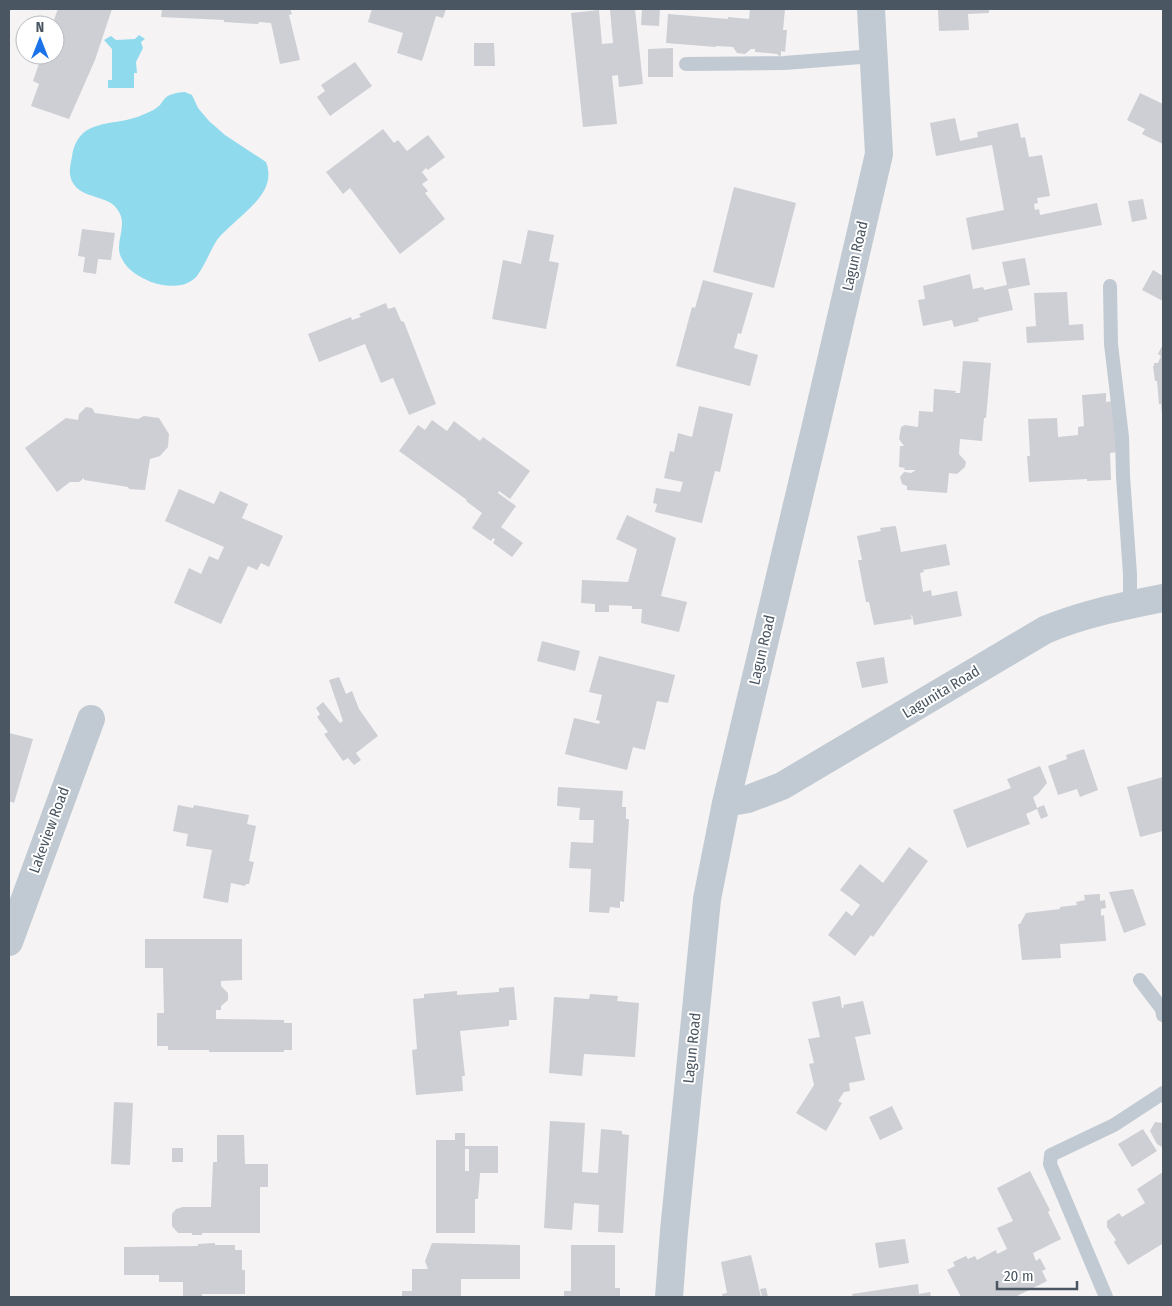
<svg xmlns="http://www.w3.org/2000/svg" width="1172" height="1306" viewBox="0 0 1172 1306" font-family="'Fira Sans Condensed',sans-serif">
  <rect width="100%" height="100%" fill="#f5f3f3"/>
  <path fill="#90daee" d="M139 35 145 39 141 42 143 48 136 62 137 73H134V88H108V80H112V49L104 40 111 36 116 40 135 39Z
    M185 92 192 95 198 108 209 121 225 135 266 162C276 188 253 205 236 221 230 227 222 233 217 240 210 251 205 265 197 276 186 289 165 287 151 282 140 277 128 271 122 259 113 244 128 227 119 212 110 194 83 200 73 183 68 175 70 166 72 157 78 117 112 127 140 116 147 113 155 110 160 105 163 101 165 97 170 95 175 93 180 92 185 92Z"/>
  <path fill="#cdcfd5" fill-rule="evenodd" d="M58 9H112L95 60 69 119 31 106 39 84 33 81 42 55H55V25H52Z
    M162 9H290L292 14 289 15 300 60 280 64 271 23 259 22 258 24 224 22V20L161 17Z
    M372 9H446L443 18 436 16 422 61 397 53 403 33 368 22Z
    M635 9 643 84 619 87 618 75 612 76 617 124 583 127 571 13 599 10 602 44 613 43 610 10Z
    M642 9H660L659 26 641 25Z
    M750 9H785L783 30H787L785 52 781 51V56L777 55 778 54 755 52V49H751L745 54 737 53 733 47 716 46V47L666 43 668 14 728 19V17L749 19Z
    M938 9H989V13L968 14 969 30 939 31Z
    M474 43H494L495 66H474Z
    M673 48V77H648V49Z
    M355 62 372 86 330 116 317 97 325 91 321 85Z
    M1140 93 1163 104V144L1142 134 1145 129 1127 120Z
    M955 118 960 141 978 137 977 132 1018 123 1021 138 1025 137 1029 157 1042 155 1050 196 1037 198 1038 203 1034 204 1035 210 1039 209 1040 215 1097 203 1102 225 972 250 966 218 1004 210 992 145 936 156 930 123Z
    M383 129 394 143 398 140 407 151 428 135 445 157 428 170 426 168 422 172 428 180 422 184 428 191 425 193 445 219 400 254 350 188 343 194 326 172Z
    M734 187 796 203 774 288 713 272Z
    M1143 199 1147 219 1132 222 1128 201Z
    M82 229 115 233 111 260 98 259 96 274 83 272 85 257 78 256Z
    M528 230 554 235 549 261 559 263 546 329 492 319 503 260 521 264Z
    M1025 258 1030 285 1008 289 1013 310 978 318 979 321 954 327 952 320 923 326 918 300 925 299 923 286 970 274 973 289 983 287 984 290 1007 285 1002 262Z
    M1153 270 1163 276V301L1142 290Z
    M703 280 753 293 741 334 738 333 734 348 758 355 750 386 676 366 692 307 695 308Z
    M1067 292 1069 325 1083 324 1084 340 1027 343 1026 327 1036 326 1034 293Z
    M386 303 388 309 395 307 401 321 404 322 436 404 409 415 393 378 381 383 365 344 319 362 308 334 351 317 352 320 361 317 359 314Z
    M1163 344V415H1162L1161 404H1159L1157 381H1155L1153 366H1154V363H1158L1161 356 1158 354Z
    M963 361 991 363 986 418H984L982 441 960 439 959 454 966 462 965 467 957 474 949 473 947 493 907 490V486L902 484 900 477 904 472 911 473 916 470H904L905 468 899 467 900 446H904L899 439 901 427 905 425 918 427 919 411 933 412 934 389 956 391 955 393H960Z
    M1106 393V402L1114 401 1117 452 1110 453 1111 480 1087 481V479L1029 482 1027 456H1030L1028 419 1057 418 1058 437 1078 435V427L1084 426 1082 395Z
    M699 406 733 414 720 472 715 471 702 523 655 512 657 504 653 503 656 488 680 492 683 482 664 478 670 451 674 452 678 433 692 437Z
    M86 407 92 408 95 413 138 419 144 416 159 418 169 434 168 447 160 456 150 459 145 490 129 489 128 487 84 480V478L79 482H70L57 492 25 448 66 418 78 420 79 414Z
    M432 420 447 431 454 421 480 441 483 437 530 471 510 499 499 491 498 493 516 506 501 527 523 543 512 557 493 543 495 539 493 538 491 541 472 528 482 513 466 501 467 500 399 451 418 425 425 430Z
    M179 489 214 504 220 491 248 504 242 518 283 536 269 567 261 563 257 570 248 566 221 624 174 603 189 568 201 574 209 556 218 560 224 547 165 521Z
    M627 515 676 538 661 596 687 602 679 632 641 623 642 609H632V606L609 605V612H595V604L581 603 582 580 628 582 637 549 616 539Z
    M895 526 896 527 901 552 946 544 950 565 923 570 924 572 920 573 923 592 931 590 932 596 957 591 962 616 914 625 912 615 911 616 912 619 874 625 869 602H866L858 560H862L857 536 881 531 880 528Z
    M542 641 580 651 575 671 537 661Z
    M599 656 675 675 668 703 657 701 645 750 633 747 627 770 565 754 574 718 599 724 600 721 596 720 602 695 589 692Z
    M884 657 888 683 862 688 856 662Z
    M339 677 346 694 352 691 359 709 378 736 356 753 361 760 354 765 348 758 343 761 324 734 328 732 317 717 320 714 316 708 323 702 340 723 343 721 329 680Z
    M9 733 33 739 14 803 9 801Z
    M1084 749 1098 790 1080 797 1077 789 1058 795 1048 766 1067 759 1066 755Z
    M1040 766 1047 783 1038 794 1033 797 1037 808 1044 805 1048 816 1041 819 1037 809 1026 814 1030 824 967 848 953 810 1011 788 1007 779Z
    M1163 777V831L1140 837 1127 787Z
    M558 787 623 791 622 807H626V819H629L624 902 620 901V908L610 907 609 913 589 912 591 869 569 868 571 842 593 843 594 820H579L580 808 557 806Z
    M178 805 193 808 194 805 249 815 247 824 256 826 249 861 254 862 249 884H246L245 886 231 883 228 903 203 898 212 850 186 846 188 834 173 831Z
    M909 847 928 861 878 930 873 937 871 935 855 956 828 935 846 911 852 916 860 905 840 890 860 864 883 883Z
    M1133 889 1146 925 1124 933 1109 892Z
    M1100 894V901L1105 900 1106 908 1101 909V916L1104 915 1106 941 1060 944 1061 958 1022 960 1018 924H1020L1026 913 1060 909V907L1077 905 1076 902 1085 900 1084 895Z
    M145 939H242V980L221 981V986L228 993V1000L221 1006V1010H216V1019L284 1020V1023H292V1050H284V1052H209V1050H168V1046H157V1013H164L163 968H145Z
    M514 987 517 1020H509V1026L460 1031 465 1076H462L463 1091 416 1095 412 1050 417 1049 413 999 424 998V994L457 991V995L499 992V988Z
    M590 994 618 996 617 1001 639 1003 635 1057 584 1054 582 1076 549 1073 554 997 589 999Z
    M840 996 842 1008 844 1007 843 1005 863 1001 871 1034 855 1037 865 1080 849 1083 850 1091 844 1092 838 1101 842 1103 826 1131 796 1113 814 1085 809 1064 814 1063 808 1039 820 1037 812 1002Z
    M114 1102 133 1103 130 1165 111 1164Z
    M892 1106 903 1129 880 1140 869 1117Z
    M550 1121 585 1123 582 1172 598 1173 601 1129 622 1131V1134L629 1135 623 1233 598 1232 599 1205 574 1203 572 1230 544 1228Z
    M1155 1122 1163 1123V1143L1162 1147 1157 1144 1150 1131Z
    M1143 1129 1157 1151 1132 1167 1118 1144Z
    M455 1133H465V1146H498V1173H480L478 1199H475V1233H436V1140H455ZM465 1149H469V1171H465Z
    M217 1135H244L245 1164H268V1187H260V1233H202V1235H192V1233H178L172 1226V1214L176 1209 183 1207H211L213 1162H217Z
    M172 1148H183V1162H172Z
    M1030 1171 1050 1210 1048 1212 1061 1239 1033 1253 1036 1261 1040 1258 1043 1264 1046 1269 1042 1271 1047 1281 1015 1297H961L947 1270 955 1266 953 1262 966 1256 968 1259 975 1256 977 1260 996 1250 997 1254 1007 1249 997 1228 1013 1221 997 1188Z
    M1163 1172V1246L1162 1244 1128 1265 1114 1242 1116 1240 1107 1227V1221L1119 1213 1122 1217 1145 1203 1137 1189Z
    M905 1239 909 1263 879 1268 875 1243Z
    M215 1243V1245H235V1250H242V1270H245V1294H202V1297H183V1282H159V1275H124V1247L198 1246V1244Z
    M432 1243 520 1245V1279H461V1297H402V1291H412V1269H428L425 1261Z
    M571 1245H615V1288H620V1297H564V1291H571Z
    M751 1255 761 1297H723L722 1294 727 1293 721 1262Z
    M918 1284 919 1294 930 1292 931 1297H853L852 1294Z
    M766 1288 768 1297H762L760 1289Z"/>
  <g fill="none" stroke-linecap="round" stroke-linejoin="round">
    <path stroke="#c1cad2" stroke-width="14" d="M686 64 784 63 874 56
      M1110 286 1111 344 1122 437 1123 476 1130 574V604
      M1140 980 1162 1009 1163 1015
      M1106 1297 1050 1164 1051 1155 1114 1125 1163 1093"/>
    <path stroke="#c1cad2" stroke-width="28" d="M726 803 748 799 782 786 1045 630C1083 614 1123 606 1163 598
      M9 942 91 719
      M669 1297 674 1231 707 899 726 803 816 425 879 154 871 9"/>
  </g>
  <g text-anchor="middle" stroke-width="4" stroke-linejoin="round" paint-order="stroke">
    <g font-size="15" fill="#4a5661" stroke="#fff">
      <text transform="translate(855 256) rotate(-77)" y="5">Lagun Road</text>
      <text transform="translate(762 650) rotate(-77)" y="5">Lagun Road</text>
      <text transform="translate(941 692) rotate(-31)" y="5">Lagunita Road</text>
      <text transform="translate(49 830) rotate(-70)" y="5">Lakeview Road</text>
      <text transform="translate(692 1048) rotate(-84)" y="5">Lagun Road</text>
    </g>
  </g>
  <rect width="1172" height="1306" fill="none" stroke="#4a5661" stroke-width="20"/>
  <g transform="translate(40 40)"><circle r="24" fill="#ffffff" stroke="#b7bbc0"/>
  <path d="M0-4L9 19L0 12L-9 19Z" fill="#1a73e8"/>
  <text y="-8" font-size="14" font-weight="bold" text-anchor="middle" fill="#4a5661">N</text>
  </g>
  <path d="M997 1281v8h80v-8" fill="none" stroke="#4a5661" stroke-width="2.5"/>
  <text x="1004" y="1281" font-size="15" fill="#4a5661" stroke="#ffffff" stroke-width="4" paint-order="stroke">20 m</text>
</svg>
